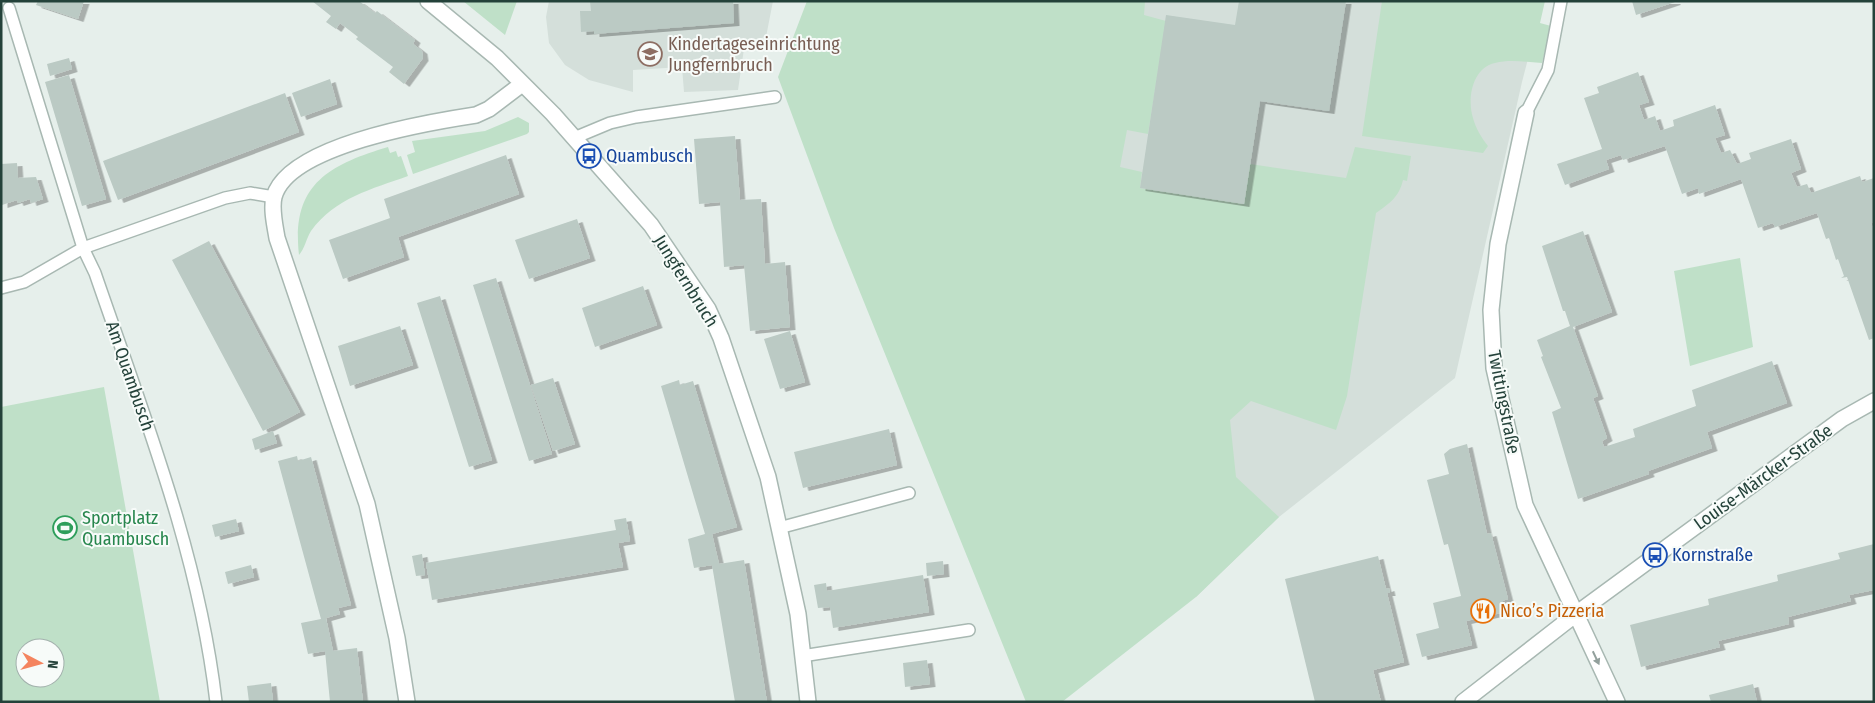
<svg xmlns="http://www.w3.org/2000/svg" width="1875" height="703" viewBox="0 0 1875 703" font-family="'Fira Sans Condensed',sans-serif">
  <defs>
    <filter id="shadow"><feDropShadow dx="5.5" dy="3" stdDeviation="0" flood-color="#0004"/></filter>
  </defs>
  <rect width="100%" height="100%" fill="#e6efeb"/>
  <path fill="#d4dfda" d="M549 1H773L766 37 745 42 738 90 684 92 682 67 633 70V92L589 80 565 65 549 43 546 17Z
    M808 1H1543L1522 82 1455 378 1279 517 1196 597 1193 428Z"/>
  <path fill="#bfe0c8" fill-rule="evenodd" d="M463 1H517L505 35Z
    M807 1H1145L1144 15 1166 21 1148 134 1127 130 1120 167 1142 172 1140 188 1244 204 1250 164 1346 178 1355 147 1411 156 1407 181 1403 180C1399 197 1390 203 1376 213L1347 396 1336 430 1251 401 1230 420 1236 477 1279 517 1196 597 1062 702H1026L834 228 778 77Z
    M1382 1H1545L1540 23 1551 26 1542 63C1526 62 1510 59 1495 63 1472 68 1467 99 1473 118 1476 129 1481 137 1488 146L1483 153 1362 136Z
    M518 117 529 123V132L527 134 413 174 407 155 415 152 412 141 485 131Z
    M388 147 390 153 396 151 398 157 401 156 408 176C372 189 335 198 311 231 306 239 305 248 299 255 291 185 328 165 388 147Z
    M1740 258 1753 347 1690 366 1674 271Z
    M104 387 160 702H1V407ZM25 648H55V678H25Z"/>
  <path fill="#bbcac4" filter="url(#shadow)" d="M38 1H84L78 19 36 5Z
    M312 1H359L375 13 377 11 415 40 413 44 422 51 423 58 404 84 389 72 393 67 356 39 358 37 340 23 336 29 326 22 331 16Z
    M590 1H733L734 23 594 34V31L581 32 580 11H591Z
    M1239 1H1346L1329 111 1260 101 1244 204 1140 188 1166 15 1235 25Z
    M1632 1H1675V2L1636 15Z
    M69 58 72 69 50 76 47 64Z
    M1638 72 1649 102 1639 105 1644 120 1655 116 1660 131 1674 126 1673 120 1715 105 1725 135 1715 138 1721 153 1730 150 1737 164 1751 159 1749 153 1791 139 1801 169 1791 173 1797 187 1807 184 1811 193 1860 176 1862 182 1874 178V222L1871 223 1874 231V338L1869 340 1847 277 1841 278 1844 276 1838 259 1836 260 1829 238 1826 239 1817 213 1775 227 1773 223 1758 228 1741 179 1699 194 1698 188 1682 194 1665 146 1623 160 1621 155 1606 160 1609 169 1565 185 1557 164 1602 149 1584 98 1599 93 1597 87Z
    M69 75 106 199 82 206 45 82Z
    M330 79 337 104 301 117 292 93Z
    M285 93 299 132 118 200 103 161Z
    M735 136 740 200 761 199 765 264 785 262 790 327 750 331 744 265 724 267 720 202 699 204 694 139Z
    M506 155 519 194 398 237 404 257 343 279 329 240 390 218 384 199Z
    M17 163 18 178 36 177 43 199 31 203 30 199 18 203 17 200 2 205 1 164Z
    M577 219 590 258 529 279 515 240Z
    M1583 231 1612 312 1573 327 1598 396 1593 398 1607 438 1602 441 1604 447 1635 437 1633 429 1696 406 1692 390 1772 361 1787 403 1707 432 1712 448 1648 471 1649 474 1578 499 1552 412 1561 408 1541 357 1543 356 1537 340 1570 326 1565 311H1563L1542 246Z
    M209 241 300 412 263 431 172 260Z
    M496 278 552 454 529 461 473 285Z
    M643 286 657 325 595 347 582 308Z
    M440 296 492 460 469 467 417 303Z
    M400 326 413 365 350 386 338 346Z
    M790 331 805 382 780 389 764 339Z
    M553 378 575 444 553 451 531 385Z
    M679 380 680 385 693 381 737 527 712 534 719 564 744 560 767 702H735L712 565 694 568 688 539 705 534 661 386Z
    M889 429 897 465 803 488 794 452Z
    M273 431 277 443 255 450 252 439Z
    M1467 444 1487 534 1491 533 1508 599 1502 601 1505 612 1466 621 1472 645 1422 657 1416 634 1439 628 1433 603 1461 596 1448 544 1444 545 1427 480 1449 474 1444 454 1450 449Z
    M297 456 298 461 311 457 351 605 338 608 340 614 326 618 333 651 357 648 363 702H330L325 651 308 654 301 623 321 619 278 461Z
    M626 518 630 541 618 543 623 567 432 600 426 563 616 530 614 520Z
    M236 519 239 531 215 537 212 525Z
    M1874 544V590L1849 595 1851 601 1788 617 1789 624 1718 641 1720 647 1641 667 1630 625 1709 605 1708 599 1778 581 1777 575 1840 559 1838 553Z
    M422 554 425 575 416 576 412 556Z
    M1378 556 1386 589 1389 588 1390 593H1387L1404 662 1373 670 1381 702H1315L1285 579Z
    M943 561 944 574 927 576 926 563Z
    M251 565 254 577 228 584 225 572Z
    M923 575 929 612 833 628 830 607 818 608 814 585 826 583 827 591Z
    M927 660 930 684 905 687 903 663Z
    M271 683 273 702H249L247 686Z
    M1753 684 1757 702H1711L1709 695Z"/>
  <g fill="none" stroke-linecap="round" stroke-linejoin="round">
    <g stroke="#a8b8b2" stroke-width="14">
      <path id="lane" d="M1526 113 1548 70 1561 1
        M574 138 610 123 636 117 775 97
        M1 288 24 282 83 248 9 8
        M779 528 909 493
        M802 656 969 630
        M216 702C199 554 143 413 95 273L83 248 225 198 250 193 274 197"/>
    </g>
    <g stroke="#a8b8b2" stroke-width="18">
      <path id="street" d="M428 1 497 58 553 114 651 225 708 309 721 338 768 477 798 614 808 702
        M1526 113 1498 244 1491 310 1494 368 1525 505 1617 702
        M407 702 397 638 367 504 277 238C275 226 271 209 274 197 288 145 430 122 476 115L489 109 522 84
        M1463 702 1576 614 1842 419 1874 401"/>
    </g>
    <use href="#lane" stroke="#fff" stroke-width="11"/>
    <use href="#street" stroke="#fff" stroke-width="15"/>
  </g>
  <defs><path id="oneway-solid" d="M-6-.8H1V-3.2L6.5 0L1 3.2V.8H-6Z" transform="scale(1.25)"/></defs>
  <use fill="#92a09c" href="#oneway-solid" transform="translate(1596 658) rotate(65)"/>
  <defs>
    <g id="school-ring" transform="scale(1.25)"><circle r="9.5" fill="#f7fbf9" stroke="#8d6e63" stroke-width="1.5"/><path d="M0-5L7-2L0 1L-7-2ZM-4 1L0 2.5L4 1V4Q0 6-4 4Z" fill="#8d6e63"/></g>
    <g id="bus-ring" transform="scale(1.25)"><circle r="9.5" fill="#f7fbf9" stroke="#1a4fb4" stroke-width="1.5"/><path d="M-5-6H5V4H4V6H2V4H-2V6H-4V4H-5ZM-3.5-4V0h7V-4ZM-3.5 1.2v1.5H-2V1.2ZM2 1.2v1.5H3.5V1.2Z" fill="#1a4fb4"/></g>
    <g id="stadium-ring" transform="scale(1.25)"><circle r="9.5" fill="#f7fbf9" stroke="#2e9e5b" stroke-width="1.5"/><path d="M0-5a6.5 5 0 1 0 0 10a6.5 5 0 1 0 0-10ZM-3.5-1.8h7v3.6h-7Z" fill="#2e9e5b"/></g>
    <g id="restaurant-ring" transform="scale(1.25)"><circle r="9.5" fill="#f7fbf9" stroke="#e8710a" stroke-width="1.5"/><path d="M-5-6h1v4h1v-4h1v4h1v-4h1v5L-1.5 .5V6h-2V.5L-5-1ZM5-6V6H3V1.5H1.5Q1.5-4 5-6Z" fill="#e8710a"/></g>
  </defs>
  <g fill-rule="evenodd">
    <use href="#school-ring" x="650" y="54"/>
    <use href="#bus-ring" x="589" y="156"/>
    <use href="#stadium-ring" x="65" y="528"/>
    <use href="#bus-ring" x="1655" y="555"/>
    <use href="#restaurant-ring" x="1483" y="611"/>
  </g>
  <g text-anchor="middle" stroke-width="4" stroke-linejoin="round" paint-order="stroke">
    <g font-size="18" fill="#785e54" stroke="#f7fbf9" text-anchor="start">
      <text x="668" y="50">Kindertageseinrichtung<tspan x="668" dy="21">Jungfernbruch</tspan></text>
    </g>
    <g font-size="18" fill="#164399" stroke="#f7fbf9" text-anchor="start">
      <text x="606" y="162">Quambusch</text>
      <text x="1672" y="561">Kornstraße</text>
    </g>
    <g font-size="18" fill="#24423a" stroke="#f7fbf9">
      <text transform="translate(686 281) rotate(58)" y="6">Jungfernbruch</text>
      <text transform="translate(130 376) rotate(71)" y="6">Am Quambusch</text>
      <text transform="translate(1504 402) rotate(79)" y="6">Twittingstraße</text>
      <text transform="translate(1763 477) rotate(-36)" y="6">Louise-Märcker-Straße</text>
    </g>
    <g font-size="18" fill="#27864d" stroke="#f7fbf9" text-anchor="start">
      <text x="82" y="524">Sportplatz<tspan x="82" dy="21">Quambusch</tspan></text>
    </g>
    <g font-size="18" fill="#c56008" stroke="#f7fbf9" text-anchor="start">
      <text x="1500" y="617">Nico’s Pizzeria</text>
    </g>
  </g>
  <rect width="1875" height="703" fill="none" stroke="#24423a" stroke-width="5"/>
  <g transform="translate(40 663) rotate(96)"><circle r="24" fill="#f7fbf9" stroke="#a3b1ad"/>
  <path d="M0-4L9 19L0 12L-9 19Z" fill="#f4845f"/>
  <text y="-8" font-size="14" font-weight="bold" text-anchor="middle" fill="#24423a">N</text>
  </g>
</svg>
